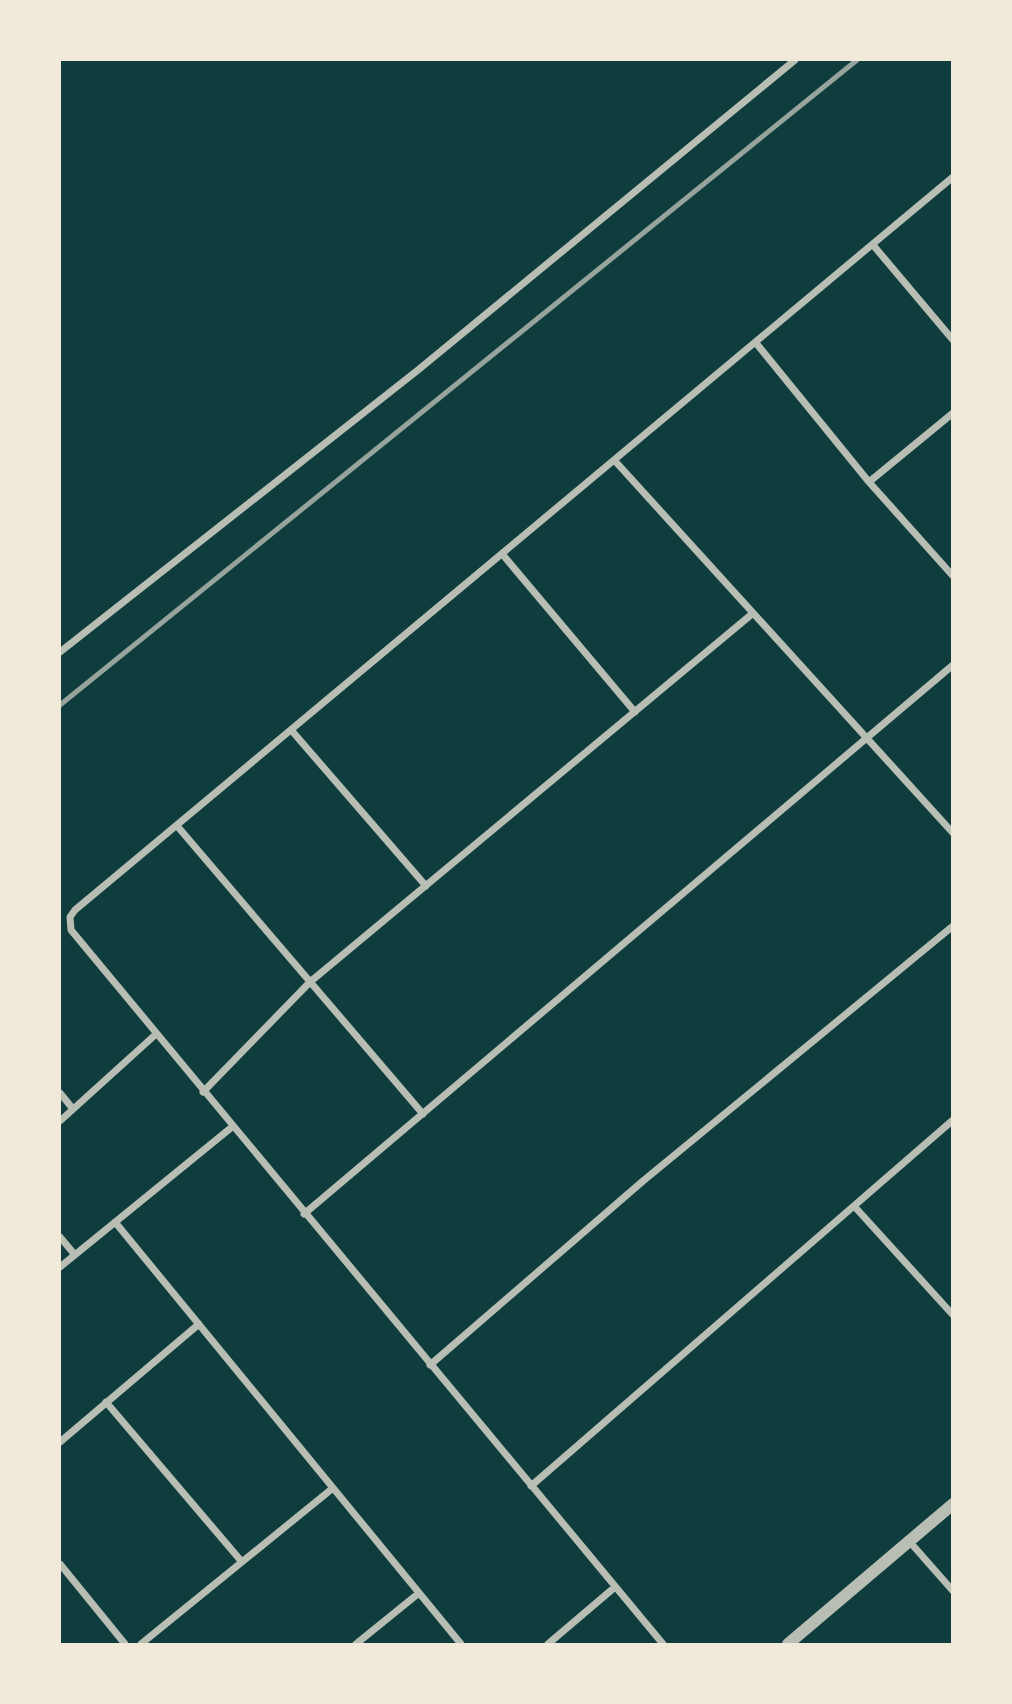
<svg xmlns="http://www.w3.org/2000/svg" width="1012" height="1704" viewBox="0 0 1012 1704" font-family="Inter,sans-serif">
  <rect width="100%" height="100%" fill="#0f3d3e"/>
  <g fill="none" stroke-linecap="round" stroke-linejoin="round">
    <path stroke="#b8beb3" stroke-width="7" d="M873 245 953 340
      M756 343 869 482 953 576
      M615 461 953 833
      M869 482 953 413
      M503 555 635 712
      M60 652 418 370 795 60
      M292 731 426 886
      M178 827 423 1114
      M203 1092 310 982 752 614
      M60 1093 73 1109
      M60 1121 155 1035
      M854 1206 953 1315
      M304 1214 953 665
      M115 1222 461 1644
      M60 1237 75 1255
      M60 1267 232 1127
      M430 1365 643 1181 953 926
      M106 1402 242 1562
      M60 1442 199 1324
      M531 1486 953 1120
      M909 1541 953 1591
      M60 1564 125 1644
      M141 1644 333 1488
      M356 1644 419 1593
      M548 1644 615 1587
      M663 1644 71 930 70 917 75 910 953 177"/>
    <path stroke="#b8beb3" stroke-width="12" d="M788 1644 953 1504"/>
    <path stroke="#97a49c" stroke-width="5" d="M60 705 857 60"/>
  </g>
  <rect width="1012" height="1704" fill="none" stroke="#f1e9da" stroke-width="122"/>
</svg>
